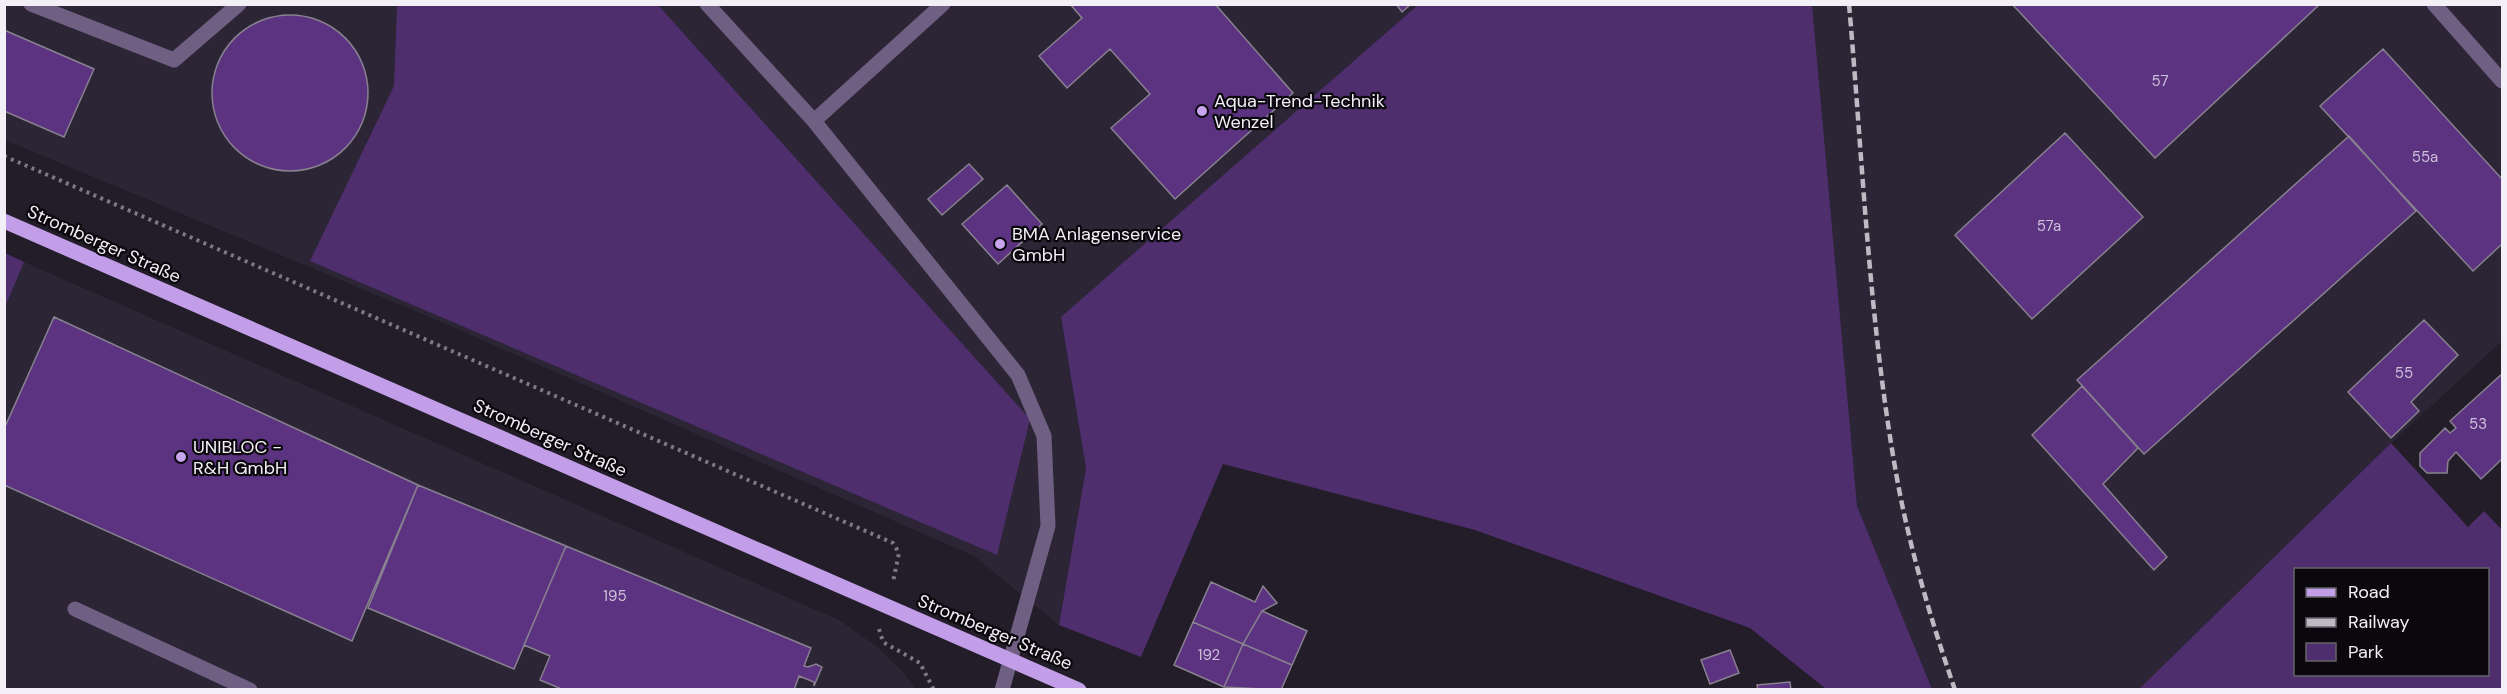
<svg xmlns="http://www.w3.org/2000/svg" width="2507" height="694" viewBox="0 0 2507 694" font-family="'DM Sans',sans-serif">
  <rect width="100%" height="100%" fill="#221d28"/>
  <path fill="#2c2535" d="M4 5H2502V341L2391 443 2139 689H1932L1857 506 1061 317 1086 467 1059 625 974 556 432 318 5 140Z
    M24 262 839 620 876 646 903 672 916 689 5 690 4 307Z"/>
  <path fill="#4e2e6c" fill-rule="evenodd" d="M1419 4 1812 5 1857 506 1932 689H1826L1750 628 1475 530 1223 464 1141 657 1059 625 1086 468 1061 317Z
    M397 5H658L1030 419 997 555 310 261 394 86Z
    M5 253 24 262 5 307Z
    M2391 443 2468 527 2484 511 2502 530V689H2139ZM2296 570H2488V674H2296Z"/>
  <path fill="#5c3381" stroke="#88818f" stroke-width="1.5" d="M1070 4H1215L1293 93 1175 199 1111 128 1150 94 1110 49 1067 88 1039 56 1082 18Z
    M1396 4H1411L1402 12Z
    M2012 4H2320L2155 158Z
    M212 93a78 78 0 1 1 156 0a78 78 0 1 1-156 0Z
    M4 30 94 69 64 137 4 111Z
    M2383 49 2502 179V244L2473 271 2320 106Z
    M2065 133 2143 217 2032 319 1955 235Z
    M2349 136 2416 211 2144 454 2077 380Z
    M969 164 983 179 942 215 928 199Z
    M1007 185 1042 224 998 264 962 224Z
    M54 317 418 485 352 641 4 485V429Z
    M2424 320 2458 355 2411 402 2419 411 2391 438 2348 392Z
    M2502 374V459L2481 479 2456 452 2448 461 2447 473H2427L2420 466V453L2445 428 2450 433 2456 428 2450 421Z
    M2082 386 2138 448 2103 484 2167 557 2154 570 2032 435Z
    M418 485 566 546 514 669 368 608Z
    M566 546 811 648 804 666 808 667 816 664 822 667 814 686V682L799 676 794 690H564L540 680 550 656 524 645Z
    M1211 582 1255 602 1263 586 1277 603 1262 611 1243 644 1193 622Z
    M1262 611 1307 631 1292 665 1243 644Z
    M1193 622 1243 644 1224 687 1174 665Z
    M1243 644 1292 665 1281 690 1224 687Z
    M1730 650 1739 673 1710 684 1701 660Z
    M1790 682 1791 690H1758L1757 685Z"/>
  <g fill="none" stroke-linecap="round" stroke-linejoin="round">
    <path stroke="#7e7983" stroke-width="4" stroke-dasharray="3 4.5" stroke-linecap="butt" d="M4 156 893 543 899 553 893 582
      M879 629 883 642 920 663 934 690"/>
    <path stroke="#6f5f82" stroke-width="15" d="M31 4 174 60 239 4
      M707 4 814 121 1018 375 1044 436 1048 526 1002 690
      M2434 4 2502 81
      M814 121 943 4
      M75 609 250 690"/>
    <path stroke="#c19ee7" stroke-width="15" d="M4 221 1079 690"/>
    <path stroke="#beb9c2" stroke-width="4.5" stroke-dasharray="9 4.5" stroke-linecap="butt" d="M1849 4C1863 164 1869 326 1898 484 1911 553 1932 623 1955 690"/>
  </g>
  <g fill="#c8a5ef" stroke="#0a080d" stroke-width="2">
    <circle cx="1202" cy="111" r="6"/>
    <circle cx="1000" cy="244" r="6"/>
    <circle cx="181" cy="457" r="6"/>
  </g>
  <g text-anchor="middle" stroke-width="4.5" stroke-linejoin="round" paint-order="stroke">
    <g font-size="15" fill="#cdc0da">
      <text x="2160" y="86">57</text>
      <text x="2425" y="162">55a</text>
      <text x="2049" y="231">57a</text>
      <text x="2404" y="378">55</text>
      <text x="2478" y="429">53</text>
      <text x="615" y="601">195</text>
      <text x="1209" y="660">192</text>
    </g>
    <g font-size="18" fill="#f3eff7" stroke="#0a080d" text-anchor="start">
      <text x="1214" y="107">Aqua-Trend-Technik<tspan x="1214" dy="21">Wenzel</tspan></text>
      <text x="1012" y="240">BMA Anlagenservice<tspan x="1012" dy="21">GmbH</tspan></text>
      <text x="193" y="453">UNIBLOC -<tspan x="193" dy="21">R&amp;H GmbH</tspan></text>
    </g>
    <g font-size="18" fill="#f3eff7" stroke="#0a080d">
      <text transform="translate(104 244) rotate(24)" y="6">Stromberger Straße</text>
      <text transform="translate(550 438) rotate(24)" y="6">Stromberger Straße</text>
      <text transform="translate(995 632) rotate(23)" y="6">Stromberger Straße</text>
    </g>
  </g>
  <rect width="2507" height="694" fill="none" stroke="#f3eff7" stroke-width="12"/>
  <rect x="2294" y="568" width="195" height="108" fill="#0a080d" stroke="#67646b" stroke-width="1.5"/>
  <rect x="2306" y="588" width="30" height="9" fill="#c19ee7" stroke="#67646b" stroke-width="1.5"/>
  <text x="2348" y="598" font-size="18" fill="#f3eff7">Road</text>
  <rect x="2306" y="618" width="30" height="9" fill="#beb9c2" stroke="#67646b" stroke-width="1.5"/>
  <text x="2348" y="628" font-size="18" fill="#f3eff7">Railway</text>
  <rect x="2306" y="643" width="30" height="18" fill="#4e2e6c" stroke="#67646b" stroke-width="1.5"/>
  <text x="2348" y="658" font-size="18" fill="#f3eff7">Park</text>
</svg>
